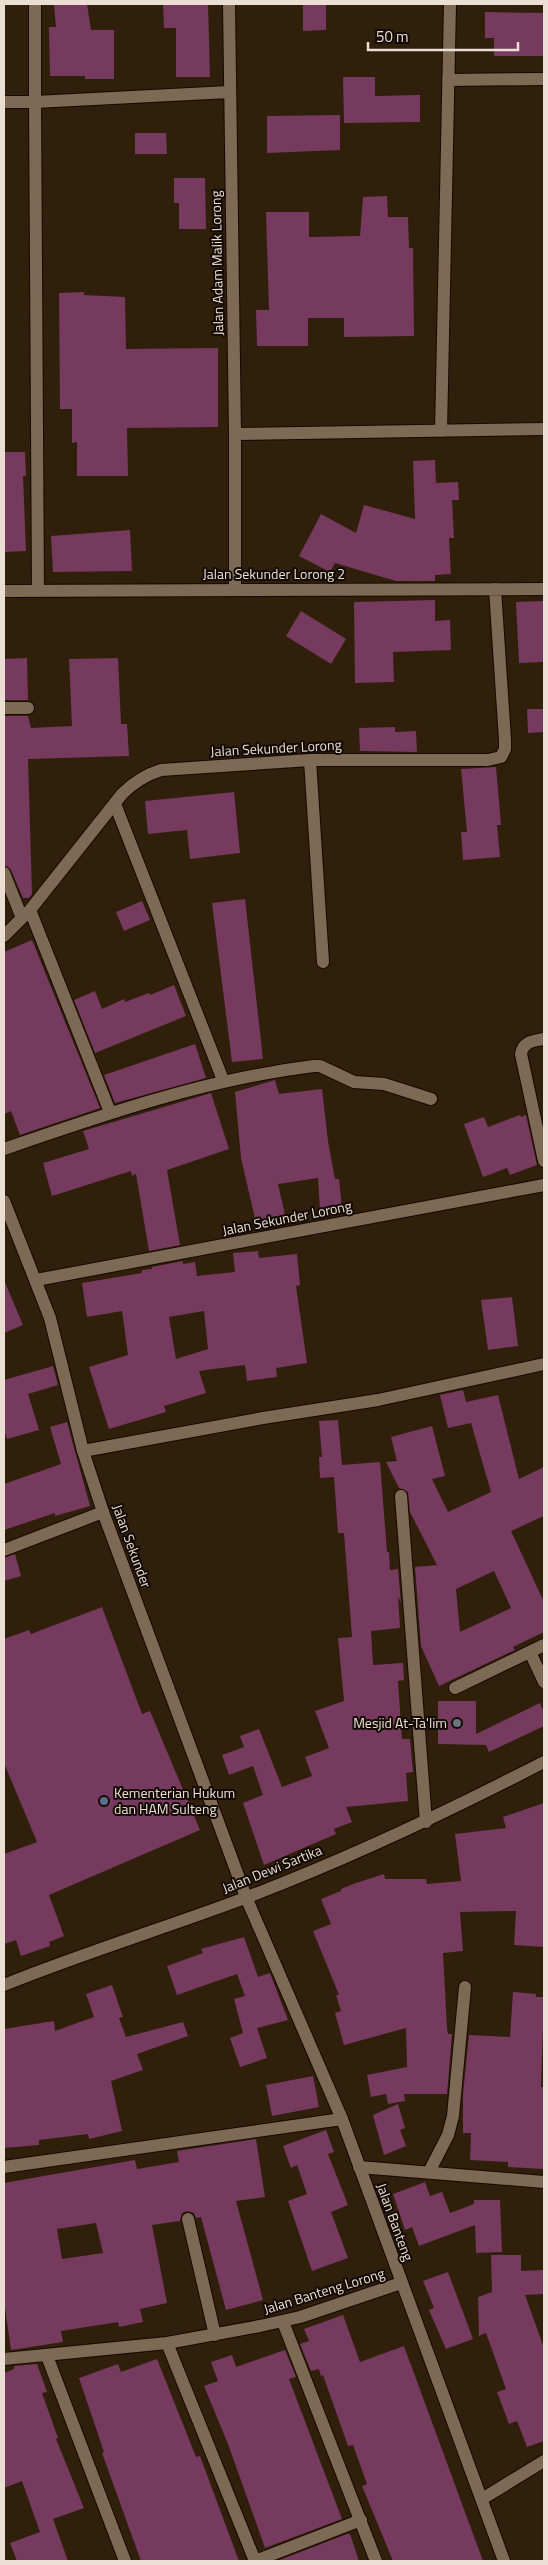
<svg xmlns="http://www.w3.org/2000/svg" width="548" height="2565" viewBox="0 0 548 2565" font-family="'Titillium Web',sans-serif">
  <rect width="100%" height="100%" fill="#301f0b"/>
  <path fill="#753a5e" fill-rule="evenodd" d="M65 4H87L91 30H114V79H85V76H50L49 27H56L54 5Z
    M163 4H208L210 77H176V28H164Z
    M303 4H326V30L303 31Z
    M485 12 544 13V56H494V38H485Z
    M343 77H375V96L420 95V122L344 123Z
    M340 115V150L267 153V116Z
    M135 133H166L167 154H135Z
    M174 178H205L206 229H179V203H174Z
    M387 196 388 217H408L409 248H413L414 336 344 337V318H308V346H257L256 310H269L266 212H309V237L360 236 363 197Z
    M84 292V295L125 297 126 349 218 348V427L127 428 128 476H77V442L72 443V409H60L59 293Z
    M4 452H25L26 476H23L26 551 4 552Z
    M435 460 436 483 458 482 459 500H452L454 538H449L451 574 435 575V581H396L335 563 330 572 299 556 321 514 356 533 364 505 415 519 413 461Z
    M130 530 132 571 53 572 51 536Z
    M435 600V621L450 620 451 650 393 652 394 682 355 683 354 602Z
    M544 601V662L519 663 516 602Z
    M301 611 346 639 331 664 286 636Z
    M27 658 28 700H4V659Z
    M118 658 121 724H127L129 756 28 759 32 894 29 898H23L11 870 4 865V716H28L31 728 72 726 69 659Z
    M527 709H544V732L528 733Z
    M395 727V732L416 731 417 752 360 751 359 728Z
    M496 767 501 825H497L500 857 463 860 461 832H467L461 769Z
    M234 792 240 853 190 859 187 830 148 834 145 801Z
    M245 899 263 1059 232 1062 212 903Z
    M142 901 150 920 124 931 116 912Z
    M32 940 100 1108 20 1135 11 1111 4 1114V952Z
    M174 985 186 1016 95 1053 74 1000 95 991 102 1009 124 999 125 1002 149 993 150 995Z
    M195 1044 206 1078 115 1103 104 1075Z
    M275 1080 279 1094 322 1089 328 1141 335 1179H339L342 1208 320 1210 318 1178 278 1184 286 1219 257 1227 241 1158 235 1092Z
    M211 1093 229 1149 167 1170 180 1245 149 1251 136 1174 132 1176 131 1171 52 1196 43 1163 89 1149 83 1131Z
    M520 1115 521 1117 526 1115 537 1165 510 1175 507 1168 483 1177 464 1124 484 1117 488 1127Z
    M258 1251 259 1258 297 1254 300 1285 296 1286 307 1363 276 1368 277 1377 247 1381 245 1365 199 1371 206 1393 164 1406 166 1412 109 1429 89 1367 128 1355 122 1311 87 1317 82 1283 142 1273V1270L152 1269V1267L183 1261V1264L195 1262 197 1276 235 1272 233 1253ZM204 1311 208 1349 176 1359 169 1317Z
    M4 1280 23 1325 4 1333Z
    M512 1297 518 1346 488 1350 481 1300Z
    M53 1366 58 1385 28 1394 39 1430 7 1439 4 1430V1380Z
    M463 1390 466 1402 498 1395 519 1479 544 1467V1516L511 1531 544 1602V1632L513 1647 515 1650 439 1686 421 1646 415 1567 437 1565 410 1512 408 1492 399 1488 386 1462 397 1461 391 1437 432 1426 445 1476 432 1479 448 1512 491 1492 471 1423 448 1428 440 1395ZM494 1571 511 1608 460 1632 456 1589Z
    M338 1420 342 1465 380 1462 387 1552H389L390 1570 398 1569 401 1603 398 1596 400 1628 371 1631 373 1665 403 1663 404 1680 398 1681 402 1739H410L413 1772 406 1773 408 1801 346 1807 352 1822 334 1829 336 1834 264 1865 243 1803 263 1795 253 1766 229 1775 222 1755 244 1747 240 1736 259 1729 282 1787 312 1776 305 1757 329 1748 315 1711 344 1701 338 1638 352 1637 344 1533H338L334 1477 320 1478 319 1457H322L319 1421Z
    M67 1422 90 1506 55 1516V1513L4 1530V1484L61 1464 50 1427Z
    M15 1554 21 1576 4 1581V1558Z
    M102 1607 142 1714 150 1711 200 1830 49 1895 64 1936 49 1942 50 1946 21 1956 16 1940 4 1944V1854L37 1842 4 1763V1639L29 1630 31 1634Z
    M438 1701H476V1734L540 1703 544 1712V1726L489 1752 486 1745 438 1744Z
    M544 1803V1947L514 1945 516 1911 460 1912 463 1951 443 1953 447 2028 448 2034H452L447 2094H404L405 2101 388 2104 386 2094 371 2097 367 2075 407 2067 406 2028 344 2045 335 2013 341 2011 336 1995H339L313 1931 331 1924 321 1899 341 1891V1889L353 1884 384 1874 385 1879H426L427 1884 461 1881 455 1834 506 1828 503 1817Z
    M244 1937 258 1977 270 1973 288 2020 257 2028 267 2058 240 2067 230 2038 243 2033 234 1999 245 1996 237 1974 177 1995 167 1966 203 1953 201 1949Z
    M112 1985 123 2017 119 2018 126 2037 183 2022 188 2036 137 2054 143 2070 111 2081 122 2131 89 2139 88 2134 39 2140V2145L4 2148V2029L54 2021 55 2031 94 2017 86 1994Z
    M513 1992 536 1994V1997H544L541 2087H544V2169L508 2167V2162L470 2160 471 2133H463V2094L469 2035 510 2037Z
    M313 2076 319 2107 272 2116 266 2085Z
    M398 2104 405 2128 400 2130 406 2146 384 2155 373 2115Z
    M326 2130 334 2152 328 2154 348 2205 331 2212 348 2258 312 2271 288 2201 307 2194 297 2165 291 2168 283 2146Z
    M256 2139 265 2197 236 2201 263 2300 226 2310 201 2217 196 2218 194 2213 187 2211 182 2213 180 2221 152 2225 167 2303 140 2309 143 2322 119 2327 118 2322 61 2331 63 2342 11 2350 4 2301V2183L135 2160 137 2169 179 2162 177 2151ZM96 2223 103 2253 62 2259 57 2229Z
    M425 2182 430 2196 442 2192 450 2213 474 2204V2200H500L502 2252 476 2253 475 2225 419 2246 412 2227 405 2230 393 2194Z
    M491 2255H521V2271L544 2270V2294L525 2295 544 2348V2441L527 2447 517 2421 509 2424 497 2392 506 2389 486 2333 479 2336 478 2297 492 2292Z
    M448 2272 473 2339 446 2349 429 2310 434 2308 423 2281Z
    M343 2315 360 2362 404 2346 483 2561H393L362 2486 367 2484 353 2445 348 2446 323 2375 321 2376 319 2369 311 2371 300 2344 309 2341 304 2329Z
    M285 2350 296 2377 289 2379 342 2519 265 2548 228 2444 204 2386 218 2381 211 2362 232 2355 236 2367Z
    M157 2359 196 2457 200 2456 239 2561H141L102 2453 104 2452 79 2378 118 2364 121 2372Z
    M37 2364 47 2392 42 2393 58 2438 56 2439 84 2508 53 2519 68 2561H17L10 2543 40 2532 22 2481 4 2488V2373L14 2369V2366Z
    M347 2534H350L359 2561H277Z"/>
  <g fill="none" stroke-linecap="round" stroke-linejoin="round">
    <g stroke="#170800" stroke-width="14">
      <path id="minor" d="M229 4 235 434V588
        M448 80 544 79
        M4 102H35V4
        M441 431 450 4
        M235 434 544 429
        M4 591 544 589
        M38 591 35 102 229 92
        M4 708H28
        M310 760 323 962
        M115 804 223 1080
        M4 873 22 918
        M30 910 110 1112
        M4 936 30 910 122 794C134 782 145 775 161 770L310 760H488L501 757 505 749V740L495 589
        M544 1039C534 1041 523 1041 521 1054L544 1161
        M4 1149C105 1114 207 1079 314 1066H320L354 1082 384 1084 431 1099
        M36 1280 544 1185
        M83 1451 263 1418 378 1400 544 1364
        M401 1496 426 1822
        M4 1550 103 1512
        M530 1652 544 1682
        M455 1688 544 1645
        M4 2167 342 2119
        M359 2167 544 2182
        M429 2172 448 2135 453 2116 465 1987
        M188 2219 215 2335
        M283 2322 376 2561
        M167 2343 255 2561
        M47 2356 125 2561
        M4 2359 167 2343 260 2326 300 2317 401 2283
        M482 2499 544 2461
        M255 2561 361 2520"/>
    </g>
    <g stroke="#170800" stroke-width="14">
      <path id="tertiary" d="M4 1201 50 1318 83 1451 103 1512 246 1897 342 2119 504 2561"/>
    </g>
    <g stroke="#170800" stroke-width="14">
      <path id="secondary" d="M4 1985C83 1953 165 1928 245 1898 348 1859 447 1812 544 1762"/>
    </g>
    <use href="#minor" stroke="#7d6954" stroke-width="12"/>
    <use href="#tertiary" stroke="#7d6954" stroke-width="12"/>
    <use href="#secondary" stroke="#7d6954" stroke-width="12"/>
  </g>
  <circle fill="#6b7280" stroke="#120a04" stroke-width="2" cx="457" cy="1723" r="5"/>
  <circle fill="#5c6f8a" stroke="#120a04" stroke-width="2" cx="104" cy="1801" r="5"/>
  <g text-anchor="middle" stroke-width="4" stroke-linejoin="round" paint-order="stroke">
    <g font-size="14" fill="#ebdfd4" stroke="#120a04">
      <text transform="translate(217 263) rotate(-91)" y="5">Jalan Adam Malik Lorong</text>
      <text x="274" y="579">Jalan Sekunder Lorong 2</text>
      <text transform="translate(276 748) rotate(-3)" y="5">Jalan Sekunder Lorong</text>
      <text transform="translate(287 1218) rotate(-11)" y="5">Jalan Sekunder Lorong</text>
      <text transform="translate(132 1546) rotate(70)" y="5">Jalan Sekunder</text>
      <text transform="translate(272 1869) rotate(-22)" y="5">Jalan Dewi Sartika</text>
      <text transform="translate(395 2222) rotate(70)" y="5">Jalan Banteng</text>
      <text transform="translate(324 2291) rotate(-17)" y="5">Jalan Banteng Lorong</text>
    </g>
    <g font-size="14" fill="#ebdfd4" stroke="#120a04" text-anchor="end">
      <text x="447" y="1728">Mesjid At-Ta'lim</text>
      <text x="114" y="1798" text-anchor="start">Kementerian Hukum<tspan x="114" dy="16">dan HAM Sulteng</tspan></text>
    </g>
  </g>
  <rect width="548" height="2565" fill="none" stroke="#ebdfd4" stroke-width="10"/>
  <path d="M368 42v8h150v-8" fill="none" stroke="#ebdfd4" stroke-width="2.5"/>
  <text x="376" y="42" font-size="15" fill="#ebdfd4" stroke="#120a04" stroke-width="4" paint-order="stroke">50 m</text>
</svg>
